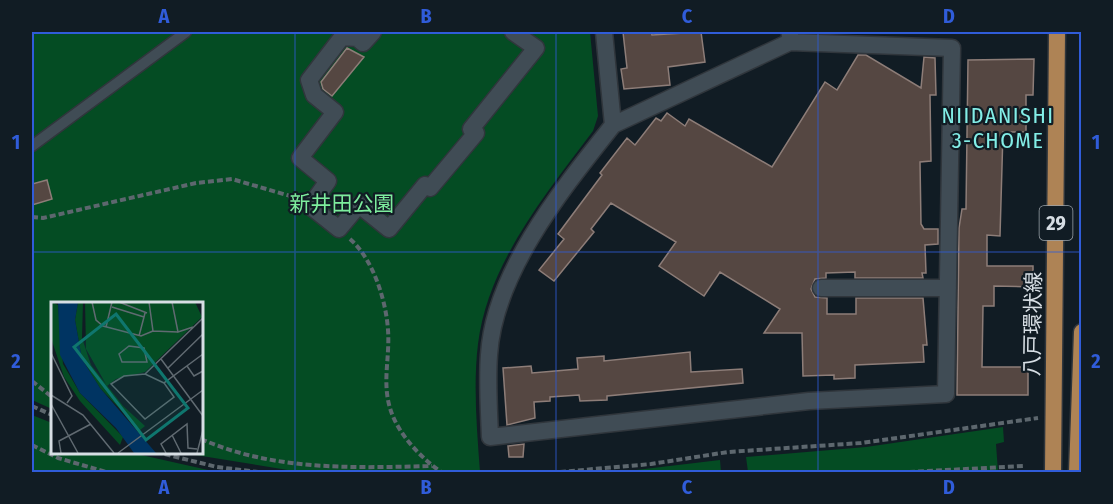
<svg xmlns="http://www.w3.org/2000/svg" width="1113" height="504" viewBox="0 0 1113 504" font-family="'Fira Sans Condensed','Noto Sans JP',sans-serif">
  <rect width="100%" height="100%" fill="#111c24"/>
  <path fill="#044c23" d="M32 32H590L598 116 593 131C546 194 488 263 478 344 473 386 477 430 480 472H300L177 452H201V303H52V409L32 400Z
    M32 415 52 423V452H128L217 472H32Z
    M1003 427 1004 442 996 444 998 472H748L746 457 866 447Z
    M720 460 721 472H619Z"/>
  <path fill="#554742" stroke="#8d7d78" stroke-width="1.5" d="M623 32H651L652 35 701 32 705 62 668 67 670 85 624 89 621 69 627 68Z
    M347 48 364 57 332 96 323 89 321 82Z
    M858 55H866L921 88 924 57 935 58 936 95H930L931 161 920 162 921 224 924 229H938V244L925 245 926 273H922L923 278H855V272L826 273V278L815 279 811 289 815 297 827 298V314H856V298H923L927 345H923L924 362 855 365V378L834 379V375L803 376 802 333H764L780 309 720 272 704 296 659 266 676 242 611 203 591 229 594 232 554 281 539 270 564 239 558 234 602 175 600 173 627 138 635 145 656 118 661 121 667 113 685 126 689 119 772 167 825 82 837 90Z
    M1034 59 1033 95H1026V132H1003L1000 236 987 235V266H1033V287L994 286V306H983L982 367H1028V395H957L959 228 962 209H966L968 60Z
    M47 180 52 199 32 205V184Z
    M690 352 691 372 742 369 743 383 607 396V400L580 401 579 395 550 397V401L534 402 535 418 507 425 503 368 531 366 532 373 578 369 577 358 604 356V361Z
    M524 444 523 457H509L508 446Z"/>
  <g fill="none" stroke-linecap="round" stroke-linejoin="round">
    <g stroke="#30363c" stroke-width="13">
      <path id="service" d="M32 146 186 32"/>
    </g>
    <g stroke="#30363c" stroke-width="19">
      <path id="pedestrian" d="M373 32 363 43 357 38 342 37 309 80 314 95 335 112 300 158 328 181 310 206 339 229 359 205 389 229 425 185 430 188 476 133 471 129 536 48 513 32"/>
    </g>
    <g stroke="#30363c" stroke-width="19">
      <path id="minor" d="M604 32 613 125C563 188 494 272 489 355 487 382 489 410 490 437L809 401 946 394 952 48 790 42V32
        M613 125 790 42
        M821 288H948"/>
    </g>
    <g stroke="#30363c" stroke-width="19">
      <path id="primary" d="M1053 472 1057 32
        M1077 472 1082 332"/>
    </g>
    <path stroke="#5d676e" stroke-width="4" stroke-dasharray="6 3" stroke-linecap="butt" d="M32 217 43 218 196 183 232 179 297 198
      M350 239C373 259 386 300 388 330 390 357 382 382 390 408 397 433 420 457 441 472
      M32 381 52 397
      M32 406 52 415
      M201 439C273 471 355 468 432 466
      M32 445 58 458 106 472
      M156 452 217 467 258 472
      M560 472 651 464 728 452 861 443 1038 418
      M909 472 1023 466"/>
    <use href="#service" stroke="#404c55" stroke-width="10"/>
    <use href="#pedestrian" stroke="#404c55" stroke-width="16"/>
    <use href="#minor" stroke="#404c55" stroke-width="16"/>
    <use href="#primary" stroke="#ae8355" stroke-width="16"/>
  </g>
  <path fill="none" stroke="#305cd9" stroke-width="1.5" stroke-opacity="0.55" d="M295 32V472M556 32V472M818 32V472M32 252H1082"/>
  <g text-anchor="middle" stroke-width="4.5" stroke-linejoin="round" paint-order="stroke">
    <rect fill="#111c24" stroke="#9ca4aa" stroke-width="1.5" x="1039.5" y="206" width="33" height="34" rx="4.5"/>
    <g font-size="20" font-weight="bold" fill="#d7dee4">
      <text x="1056" y="230">29</text>
    </g>
    <g font-size="21" fill="#7dec9d" stroke="#111c24">
      <text x="342" y="211">新井田公園</text>
    </g>
    <g font-size="21" fill="#d7dee4" stroke="#111c24">
      <text transform="translate(1033 324) rotate(-89)" y="7">八戸環状線</text>
    </g>
    <g font-size="22" letter-spacing="1.5" fill="#83eee7" stroke="#111c24">
      <text x="998" y="123">NIIDANISHI<tspan x="998" dy="25">3-CHOME</tspan></text>
    </g>
  </g>
  <g transform="translate(51 302)">
    <rect width="152" height="152" fill="#111c24"/>
    <path d="M1 0 7 3 12 62 29 91 72 135 69 143 29 99 13 75 1 39ZM27 0H32L31 36 40 63 72 104 94 124 89 128 49 86 31 57 24 18ZM34 0H144L151 15 94 70 65 77 56 84 35 47Z" fill="#044c23"/>
    <path d="M7 0H27L24 18 31 57 49 86 105 151H83L65 126 29 91 9 53Z" fill="#003462"/>
    <path fill="none" stroke="#606a71" stroke-width="1.5" d="M41 0 45 18 52 24 90 34 102 29M68 0 96 11M98 0 102 29 127 30M121 0 127 30 142 25M61 5 93 15 94 11M152 16 94 72 73 74 60 82 94 117 123 95 113 81 152 52M55 25 61 0M88 34 93 15M78 44 93 46 96 60H71L68 52ZM0 51 21 94 16 101M110 57 152 114M136 64 143 74 152 69M117 66 152 32M94 72 113 81M0 93 32 113 63 151M0 102 27 151M121 133 130 151M10 151 8 139 40 122M67 151 152 88M115 151 110 142 136 122 137 146 146 147M146 151 152 128"/>
    <path fill="#0f766e" fill-opacity="0.15" stroke="#0f766e" stroke-width="3" d="M65 12 137 106 95 138 23 45Z"/>
    <rect width="152" height="152" fill="none" stroke="#d7dee4" stroke-width="3"/>
  </g>
  <rect width="1113" height="504" fill="none" stroke="#111c24" stroke-width="66"/>
  <rect x="33" y="33" width="1047" height="438" fill="none" stroke="#305cd9" stroke-width="2"/>
  <g font-size="20" text-anchor="middle" font-weight="bold" fill="#305cd9">
    <text x="164" y="23">A</text>
    <text x="426" y="23">B</text>
    <text x="687" y="23">C</text>
    <text x="949" y="23">D</text>
    <text x="16" y="149">1</text>
    <text x="1096" y="149">1</text>
    <text x="16" y="368">2</text>
    <text x="1096" y="368">2</text>
    <text x="164" y="494">A</text>
    <text x="426" y="494">B</text>
    <text x="687" y="494">C</text>
    <text x="949" y="494">D</text>
  </g>
</svg>
